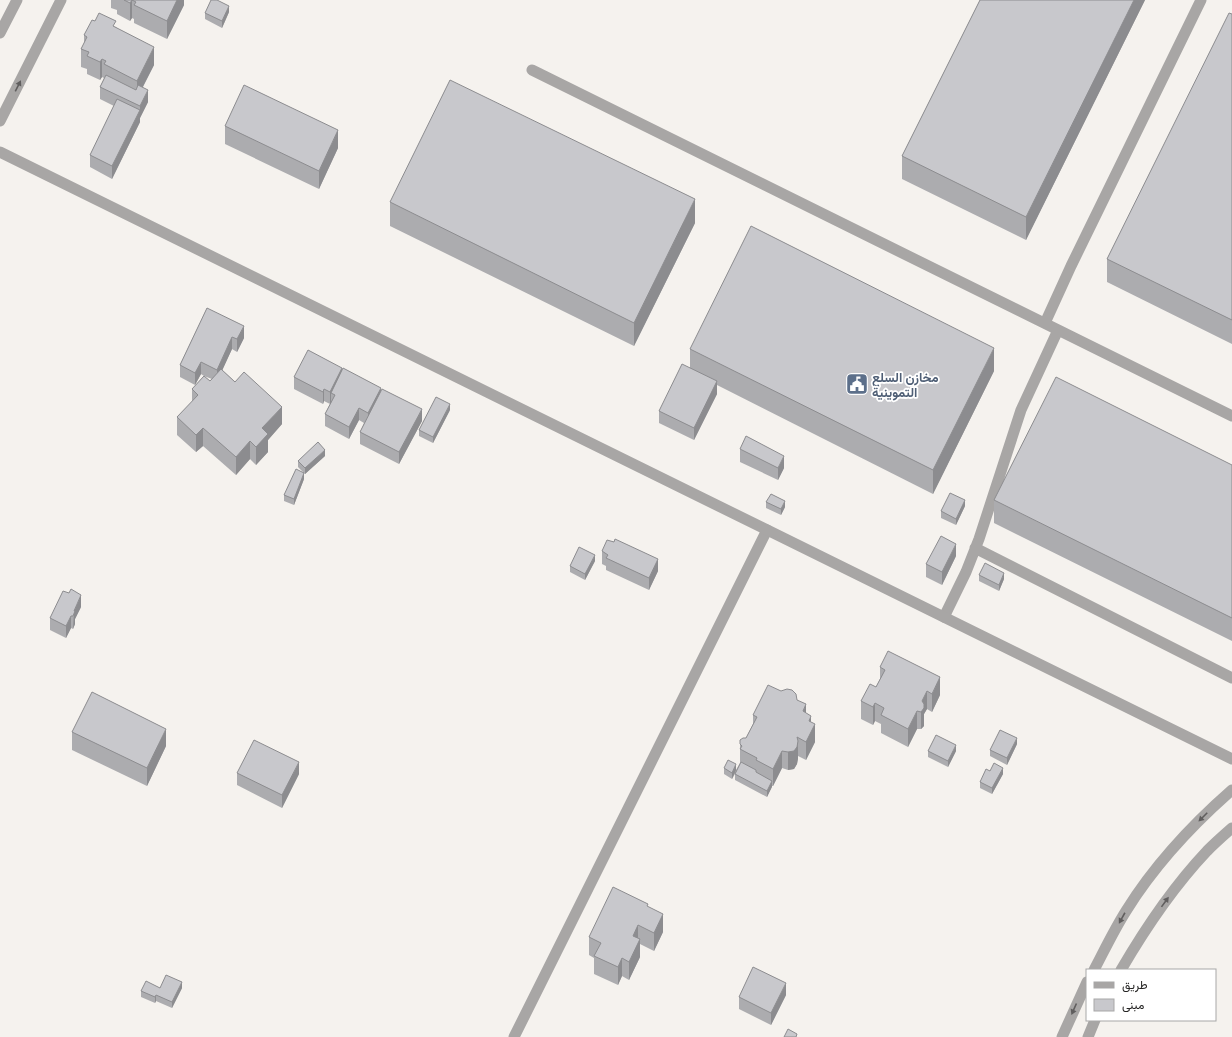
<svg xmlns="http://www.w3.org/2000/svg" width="1232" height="1037" viewBox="0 0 1232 1037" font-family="Spectral,Vazirmatn,serif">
  <rect width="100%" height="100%" fill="#f5f2ee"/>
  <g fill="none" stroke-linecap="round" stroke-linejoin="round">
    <path stroke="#a8a6a5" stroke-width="11" d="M532 70 1232 416
      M1045 323 1071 266 1201 0
      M975 548 1232 678
      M944 617 966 572 979 539 1021 410 1058 330"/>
    <path stroke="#a8a6a5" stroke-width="11" d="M0 33 17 0
      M0 121 61 0
      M1094 970C1104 951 1114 930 1126 911 1154 866 1192 825 1232 790
      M1121 970C1146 927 1173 887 1207 851 1215 843 1224 835 1232 828
      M514 1037 767 530
      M1062 1037 1087 982
      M1088 1037 1095 1020"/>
    <path stroke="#a8a6a5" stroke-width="11" d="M0 152 1232 759"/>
  </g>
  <path fill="#acacaf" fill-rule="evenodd" d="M111 0H184V5L167 39 134 23V19L132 18 130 21 117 14V10L111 8Z
    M980 0H1145L1026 240 902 179V156Z
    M229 12 222 28 205 19V13Z
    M1232 14V344L1107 282V259Z
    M95 21 116 27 154 65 143 87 148 102 140 118V122L112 179 90 167V155L114 106 100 99V87L104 78 102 77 100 80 87 74V69L81 67V49L84 44V35Z
    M225 126 338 148 319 189 225 144Z
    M390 202 695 223 634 346 390 226Z
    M207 308 244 338 237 352 232 349 222 370 282 424 268 440V452L256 465 250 459 236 475 203 446 196 452 177 435V417L192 402V389L204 376 201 374 195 385 180 377V365ZM204 376 212 379 210 381Z
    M690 349 994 371 933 494 717 385V394L694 440 659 423V411L690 369Z
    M342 370 381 391 422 421 399 464 360 444V432L364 423 359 420 349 439 325 426V414L330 404 324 401 323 404 294 389V377Z
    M450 410 433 443 419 436V430Z
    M740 449 784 468 778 480 740 462Z
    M325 456 305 474 304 473V479L294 505 284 501V495L303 472 298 467V461Z
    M1232 465V641L994 523V500Z
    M766 502 785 507 781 515 766 508Z
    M965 506 956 525 941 518V511Z
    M602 551 658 571 649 590 606 570V566L602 564Z
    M956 556 942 585 926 577V564Z
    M595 561 585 580 570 572V566Z
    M979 575 1004 579 999 591 979 581Z
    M81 607 75 619V624L73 629 71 628 66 638 50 630V618Z
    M880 667 940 695 932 712 927 709 924 714V726L921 729H917L908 747 881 733V724L875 721 873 725 861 719V701L876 687 880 679Z
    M797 700 806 713 811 722 815 742 806 760 798 756 797 764 794 769 788 770 782 768 773 786H772L767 797 735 780V774L732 779 724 774V768L736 770 740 763V744L746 738 753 724V715Z
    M72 732 166 746 147 786 72 750Z
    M1017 744 1007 765 990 756V750Z
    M928 751H956L948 767 928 757Z
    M990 771 1003 774 992 794 980 788V782Z
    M237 773 299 774 282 808 237 785Z
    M648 907 663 932 654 951 640 944V957L629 980 622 976 618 985 594 974V958L589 955V937Z
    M160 988H182L172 1008 156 1001 155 1003 141 997V991Z
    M786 995 771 1025 739 1009V997Z"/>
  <path fill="#8c8c8f" d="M132 0V18L130 21V3Z
    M177 0H184V5L167 39V21Z
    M1134 0H1145L1026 240V217Z
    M229 6V12L222 28V21Z
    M154 47V65L137 98V81Z
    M102 59V77L100 80V62Z
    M148 90V102L140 118V106Z
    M140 110V122L112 179V166Z
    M338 130V148L319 189V171Z
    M695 199V223L634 346V323Z
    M244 326V338L237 352V339Z
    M232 337V349L217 382V370Z
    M994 348V371L933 494V470Z
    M201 362V374L195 385V373Z
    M342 368V380L331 393V403L330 404V392Z
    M717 381V394L694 440V428Z
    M381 388V400L368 425V413Z
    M324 389V401L323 404V392Z
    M450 404V410L433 443V437Z
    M282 407V424L268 440V452L256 465V447L262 428Z
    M359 408V420L349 439V427Z
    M422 409V421L399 464V452Z
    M203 428V446L196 452V435Z
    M250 441V459L236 475V457Z
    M325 450V456L305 474V468Z
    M784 456V468L778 480V468Z
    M304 473V479L294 505V499Z
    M965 500V506L956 525V519Z
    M785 501V507L781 515V509Z
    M956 544V556L942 585V572Z
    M595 555V561L585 580V574Z
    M658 559V571L649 590V578Z
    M1004 573V579L999 591V585Z
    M81 595V607L75 619V624L73 629 74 611Z
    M71 616V628L66 638V626Z
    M940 677V695L932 712V694Z
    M927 691V709L924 714V726L921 729V712L922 701Z
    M875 703V721L873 725V707Z
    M806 704V722L803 711Z
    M917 711V729L908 747V729Z
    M811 716V731L815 724V742L806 760V742L809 721Z
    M166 729V746L147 786V768Z
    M1017 738V744L1007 765V758Z
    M798 741V759L797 764 794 769 788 770V752Z
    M956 745V751L948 767V761Z
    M782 751V768L773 786V769Z
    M299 762V774L282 808V795Z
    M736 764V770L732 779V773Z
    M1003 768V774L992 794V788Z
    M772 781V787L767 797V791Z
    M663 914V932L654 951V933Z
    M638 925V943L633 936Z
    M640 939V957L629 980V962Z
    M622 958V976L618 985V967Z
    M182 982V988L172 1008V1002Z
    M786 983V995L771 1025V1013Z
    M156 995V1001L155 1003V997Z"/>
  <path fill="#c8c8cc" stroke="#8c8c8f" d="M124 0H177L167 21 134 5 136 2 132 0 130 3Z
    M211 0H217L229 6 222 21 205 13Z
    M980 0H1134L1026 217 902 156Z
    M99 13 116 21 113 26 154 47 137 81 104 64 106 61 102 59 100 62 87 56 89 52 81 49 87 37 84 35 92 20 95 21Z
    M1229 13 1232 14V320L1107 259Z
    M106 75 136 90 138 85 148 90 140 106 100 87Z
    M450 80 695 199 634 323 390 202Z
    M244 85 338 130 319 171 225 126Z
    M117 99 140 110 112 166 90 155Z
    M751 226 994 348 933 470 690 349Z
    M207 308 244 326 237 339 232 337 217 370 201 362 195 373 180 365Z
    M308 350 342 368 330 392 324 389 323 392 294 377Z
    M682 364 717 381 694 428 659 411Z
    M343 368 381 388 368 413 359 408 349 427 325 414 335 395 331 393Z
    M221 369 235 382 244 372 282 407 262 428 268 434 256 447 250 441 236 457 203 428 196 435 177 417 198 395 192 389 204 376 210 381Z
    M1056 377 1232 465V618L994 500Z
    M382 389 422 409 399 452 360 432Z
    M436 397 450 404 433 437 419 430Z
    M746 436 784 456 778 468 740 449Z
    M318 442 325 450 305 468 298 461Z
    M296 469 304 473 294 499 284 495Z
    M950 493 965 500 956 519 941 511Z
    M771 494 785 501 781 509 766 502Z
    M941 536 956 544 942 572 926 564Z
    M615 539 658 559 649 578 606 558 608 555 602 551 607 540 614 542Z
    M579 547 595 555 585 574 570 566Z
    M985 563 1004 573 999 585 979 575Z
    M71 589 81 595 74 611H75L73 616H71L66 626 50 618 63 591 69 593Z
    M888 651 940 677 932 694 927 691 922 701 924 704V708L921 712 917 711 908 729 881 715 884 708 875 703 873 707 861 701 870 684 876 687 885 670 880 667Z
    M768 685 781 691 787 689 792 690 796 694 797 700 806 704 803 711 811 716 809 721 815 724 806 742 797 737 798 741 797 747 794 751 788 752 782 751 773 769 756 760 757 758 740 749 742 746 740 744V740L743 738H746L757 717 753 715Z
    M92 692 166 729 147 768 72 732Z
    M1000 730 1017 738 1007 758 990 750Z
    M936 735 956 745 948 761 928 751Z
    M254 740 299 762 282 795 237 773Z
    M728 760 736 764 732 773 724 768Z
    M741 762 756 770V772L772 781 767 791 735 774Z
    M994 763 1003 768 992 788 980 782 986 769 990 771Z
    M613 887 648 904 647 906 663 914 654 933 638 925 633 936 640 939 629 962 622 958 618 967 594 956 601 943 589 937Z
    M753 967 786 983 771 1013 739 997Z
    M166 975 182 982 172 1002 156 995 155 997 141 991 146 981 160 988Z
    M788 1029 797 1034 796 1037H784Z"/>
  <defs><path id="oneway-solid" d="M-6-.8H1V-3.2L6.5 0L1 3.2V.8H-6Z"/></defs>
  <g fill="#605e5e">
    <use href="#oneway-solid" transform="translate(18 86) rotate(-63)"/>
    <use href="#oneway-solid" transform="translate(1203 817) rotate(135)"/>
    <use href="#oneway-solid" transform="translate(1165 902) rotate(-54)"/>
    <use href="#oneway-solid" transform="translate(1122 918) rotate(119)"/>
    <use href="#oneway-solid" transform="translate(1074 1009) rotate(114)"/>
  </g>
  <defs>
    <g id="civic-square" transform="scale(1.15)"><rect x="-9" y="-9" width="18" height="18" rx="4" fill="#5c6f8a" stroke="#fff"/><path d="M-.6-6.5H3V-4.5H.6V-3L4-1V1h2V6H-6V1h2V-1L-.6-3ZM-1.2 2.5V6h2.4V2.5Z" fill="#fff"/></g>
  </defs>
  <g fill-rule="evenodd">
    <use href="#civic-square" x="857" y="384"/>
  </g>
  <g text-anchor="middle" stroke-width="3.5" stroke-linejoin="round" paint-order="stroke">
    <g font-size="13" font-weight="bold" fill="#4e5e75" stroke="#fff" text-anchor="start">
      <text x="872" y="382">مخازن السلع<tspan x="872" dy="15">التموينية</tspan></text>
    </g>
  </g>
  <rect x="1086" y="969" width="130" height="52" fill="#ffffff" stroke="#a8a7a7"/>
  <rect x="1094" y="982" width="20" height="6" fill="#a8a6a5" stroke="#a8a7a7"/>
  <text x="1122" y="989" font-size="12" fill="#252423">طريق</text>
  <rect x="1094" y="999" width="20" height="12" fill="#c8c8cc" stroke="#a8a7a7"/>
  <text x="1122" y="1009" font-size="12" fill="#252423">مبنى</text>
</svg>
